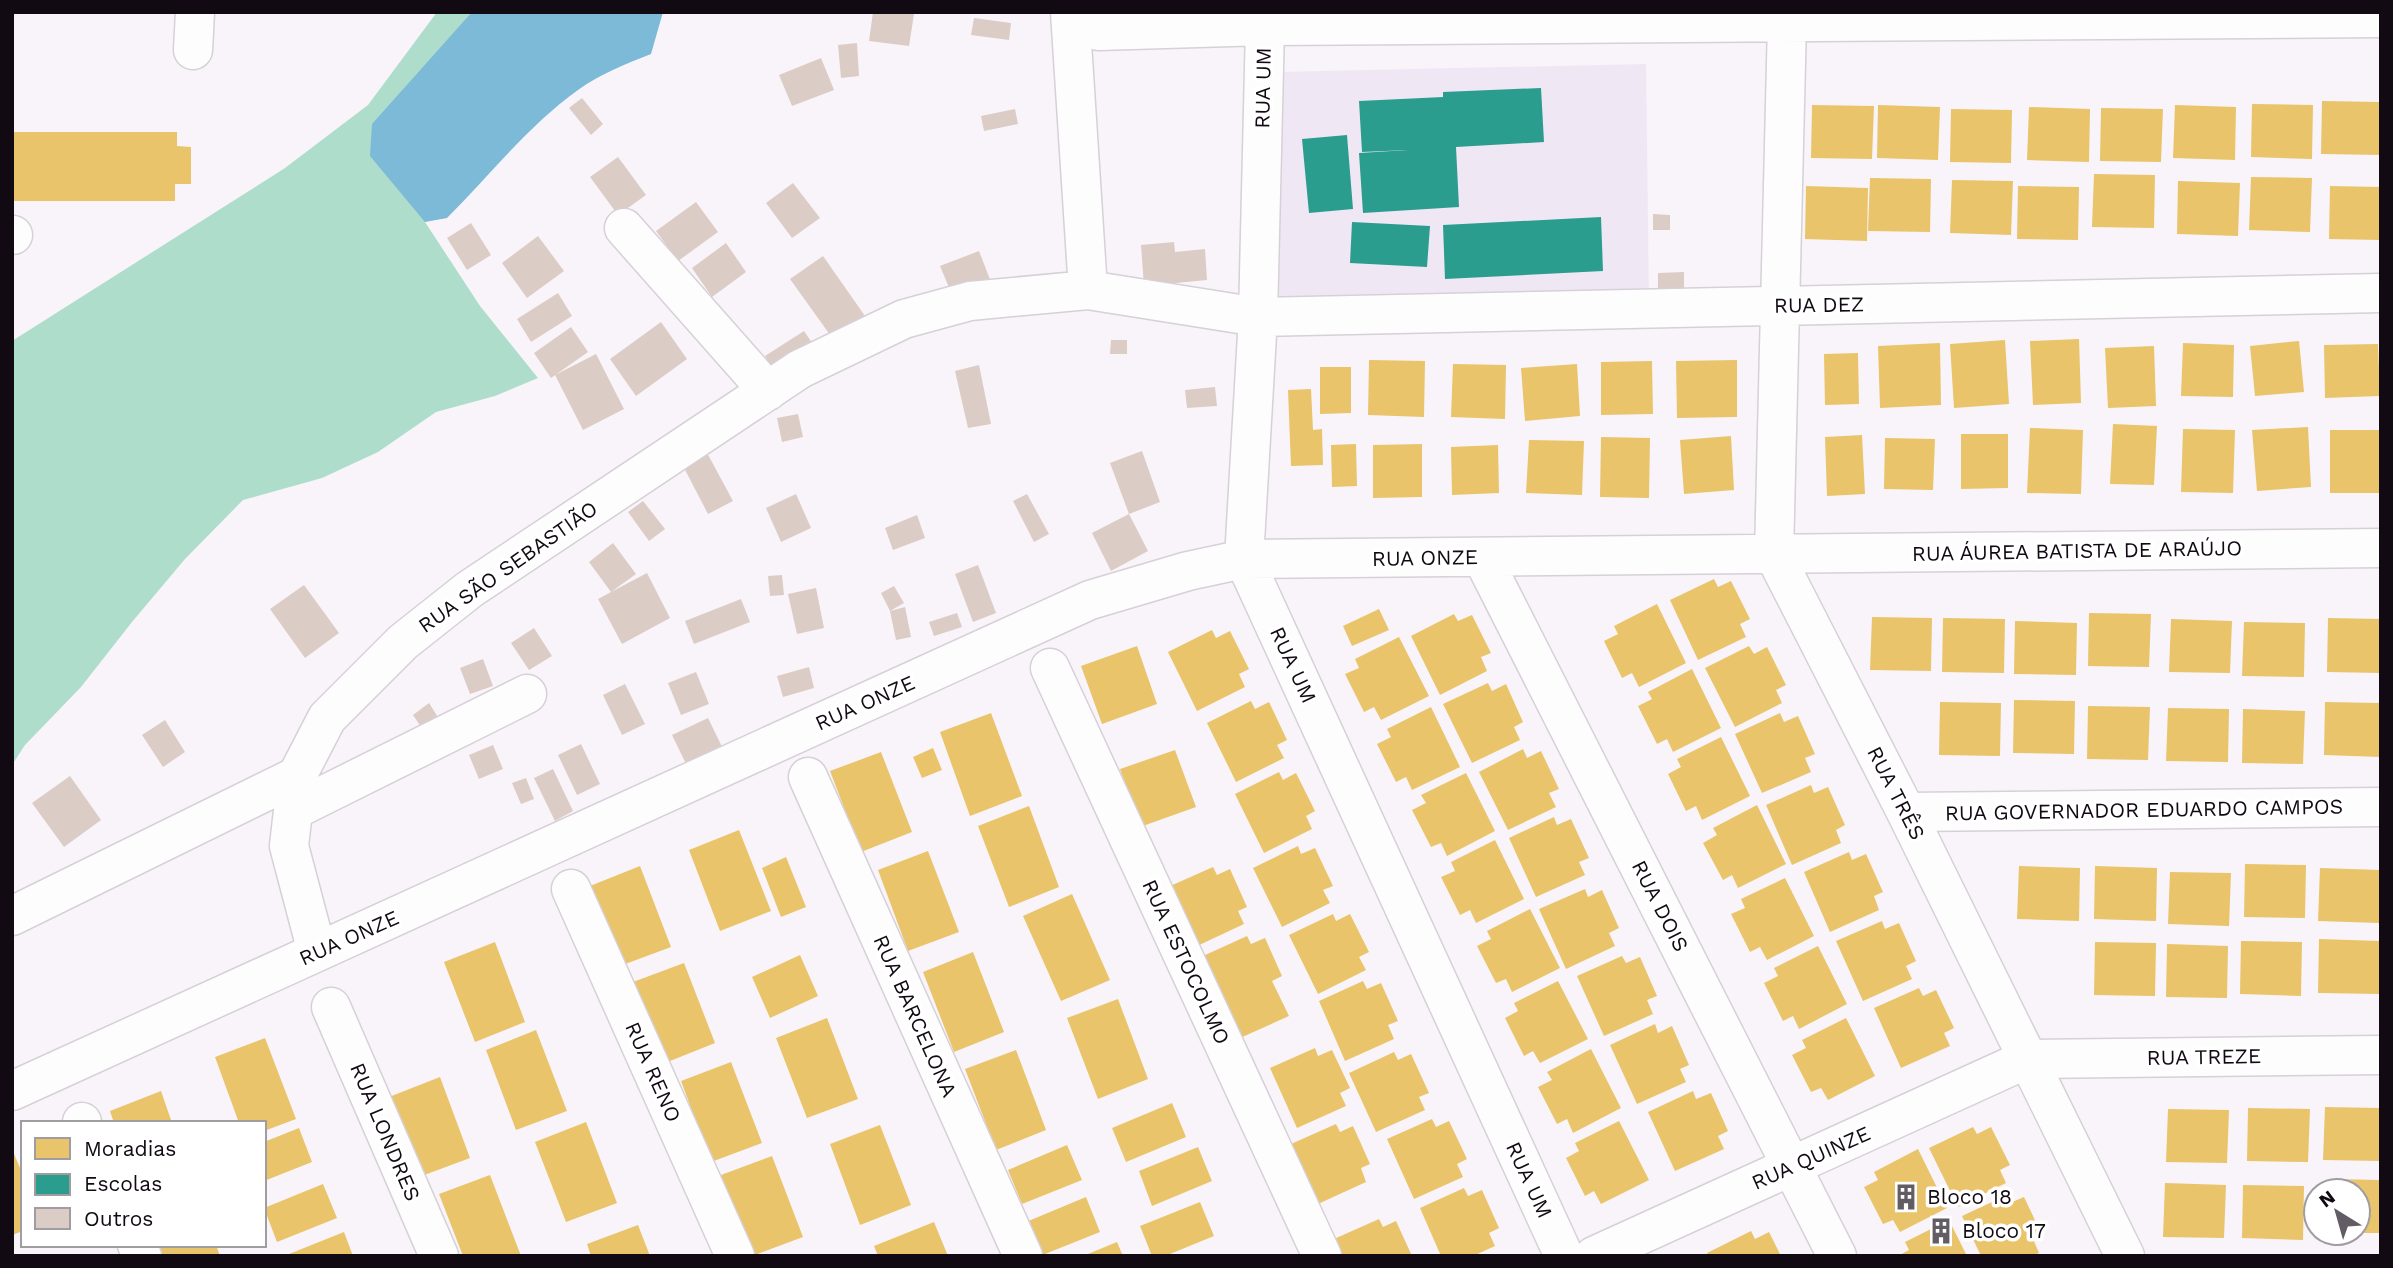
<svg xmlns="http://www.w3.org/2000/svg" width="2393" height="1268" viewBox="0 0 2393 1268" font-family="'Work Sans',sans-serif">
  <rect width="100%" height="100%" fill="#f9f4f9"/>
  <path fill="#f0e7f4" d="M1646 64 1649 302 1278 307 1275 72Z"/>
  <path fill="#aeddcb" d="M437 12H472L425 222 480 306 538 378 495 396 436 412 378 452 322 478 243 500 185 559 132 622 81 687 25 745 12 765V341L285 168 368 105Z"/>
  <path fill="#7cbad7" d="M472 12H663L651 54C626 64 600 74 578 90 529 125 490 175 447 218L425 222 370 156 372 124Z"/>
  <path fill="#e9c46a" d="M2322 101 2381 102V155L2321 154Z
    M2252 104 2313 105 2312 159 2251 157Z
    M1812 105 1874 106 1872 159 1811 158Z
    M1878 105 1940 107 1938 160 1877 158Z
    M2175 105 2236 107 2235 160 2173 158Z
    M2029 107 2090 109 2089 162 2027 160Z
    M2101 108 2163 109 2161 162 2100 161Z
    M1951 109 2012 110 2011 163 1950 162Z
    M12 132H177V146L191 147V184H175V201H12Z
    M2094 174 2155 175 2154 228 2092 227Z
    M2251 177 2312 178 2310 232 2249 230Z
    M1870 178 1931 179 1930 232 1868 231Z
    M1952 180 2013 181 2011 235 1950 233Z
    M2178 181 2240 183 2238 236 2177 234Z
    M1806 186 1868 188 1867 241 1805 239Z
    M2018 186 2079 187 2078 240 2017 239Z
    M2330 186 2381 187V240L2329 239Z
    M2079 339 2081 403 2033 405 2030 341Z
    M2005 340 2009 404 1954 408 1950 344Z
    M2299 341 2304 392 2255 396 2250 346Z
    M1940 343 1941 405 1880 408 1878 346Z
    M2183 343 2234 345 2233 397 2181 396Z
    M2378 344 2380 396 2325 398 2324 345Z
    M2154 346 2156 406 2108 408 2105 348Z
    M1858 353 1859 404 1825 405 1824 354Z
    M1369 360 1425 361 1424 417 1368 415Z
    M1737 360V417L1677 418 1676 361Z
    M1652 361 1653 414 1601 415V362Z
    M1453 364 1506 365 1505 419 1451 417Z
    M1577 364 1580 416 1525 421 1521 368Z
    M1320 367H1351V413L1320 414Z
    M1311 389 1313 430 1322 429 1323 465 1291 466 1288 390Z
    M2113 424 2157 426 2154 485 2110 484Z
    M2308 427 2311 487 2257 491 2252 430Z
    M2030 428 2083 430 2081 494 2027 493Z
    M2183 429 2235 430 2233 493 2181 492Z
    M2330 430H2380V493H2330Z
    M1961 434H2008V488L1961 489Z
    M1862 435 1865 494 1827 496 1825 437Z
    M1731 436 1734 490 1684 494 1680 440Z
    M1601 437 1650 438 1649 498 1600 497Z
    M1885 438 1935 439 1933 490 1884 489Z
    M1529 440 1584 441 1582 495 1526 493Z
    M1356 444 1357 486 1332 487 1331 445Z
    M1422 444V497L1373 498V445Z
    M1498 445 1499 493 1452 495 1451 447Z
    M1714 579 1718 587 1731 581 1750 619 1740 624 1746 637 1698 660 1670 600Z
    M1657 604 1686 663 1639 687 1632 673 1622 678 1604 641 1618 634 1614 626Z
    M1379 609 1389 630 1352 646 1343 626Z
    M2089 613 2151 614 2149 667 2088 666Z
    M1454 614 1458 621 1472 615 1491 653 1481 657 1487 671 1440 695 1411 636Z
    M1872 617 1932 618 1931 671 1870 670Z
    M1943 618 2005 619 2004 673 1942 672Z
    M2328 618 2381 619V673L2327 672Z
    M2171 619 2232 621 2230 673 2169 672Z
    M2015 621 2077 623 2076 675 2014 674Z
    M2244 622 2305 623 2304 677 2242 676Z
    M1212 630 1216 638 1230 631 1249 669 1239 674 1245 687 1197 711 1168 652Z
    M1399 637 1429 696 1381 720 1374 707 1364 712 1345 674 1359 668 1355 659Z
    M1137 646 1157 704 1102 724 1081 666Z
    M1749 646 1754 654 1767 647 1786 685 1776 690 1782 703 1735 727 1705 668Z
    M1692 669 1721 728 1673 752 1667 739 1657 744 1638 706 1652 699 1648 692Z
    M1488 683 1492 691 1506 684 1523 722 1514 727 1520 740 1472 763 1443 704Z
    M2014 700 2075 701 2074 754 2013 753Z
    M1251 701 1255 709 1269 702 1287 740 1277 745 1284 758 1236 782 1207 723Z
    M1940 702 2001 703 2000 756 1939 755Z
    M2325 702 2381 703V757L2324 755Z
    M2088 706 2150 707 2148 760 2087 759Z
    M1431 707 1460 767 1412 790 1406 777 1396 782 1377 744 1391 737 1387 729Z
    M2168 708 2229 709 2228 762 2166 761Z
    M2243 709 2305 711 2303 764 2242 763Z
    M991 713 1022 796 970 816 940 732Z
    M1780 713 1784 722 1798 716 1815 754 1805 758 1811 772 1762 793 1735 734Z
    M1721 737 1750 796 1702 820 1696 806 1686 811 1668 774 1681 767 1677 759Z
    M933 748 942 770 922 778 913 757Z
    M1523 749 1527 758 1541 751 1559 789 1549 793 1556 807 1508 830 1479 772Z
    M1175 750 1196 807 1140 827 1120 769Z
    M881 752 912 832 861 852 830 771Z
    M1279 772 1283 780 1296 773 1315 811 1306 816 1312 829 1264 853 1235 794Z
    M1466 773 1495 831 1447 856 1441 843 1431 847 1412 810 1426 803 1421 795Z
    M1811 785 1814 793 1828 787 1845 825 1836 830 1841 843 1792 865 1766 805Z
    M1757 805 1786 864 1738 888 1732 875 1723 880 1703 843 1717 835 1713 828Z
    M1029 806 1059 887 1009 907 978 826Z
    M1554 817 1557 825 1571 819 1589 858 1579 862 1585 875 1536 897 1509 838Z
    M739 830 771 911 720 931 689 850Z
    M1495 840 1524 899 1476 923 1470 910 1460 915 1441 877 1455 871 1451 862Z
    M1298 846 1301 854 1315 848 1333 886 1323 890 1330 903 1282 927 1253 868Z
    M928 851 959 932 908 951 878 870Z
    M1849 852 1852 860 1866 854 1883 892 1874 896 1879 910 1830 932 1804 872Z
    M786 857 806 907 781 917 762 868Z
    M2245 864 2306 865 2305 918 2244 917Z
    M640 866 671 947 620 966 590 886Z
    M2019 866 2080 868 2079 921 2017 919Z
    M2095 866 2157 868 2156 921 2094 919Z
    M1213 867 1217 875 1230 869 1247 907 1238 911 1244 924 1195 947 1168 887Z
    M2320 868 2381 870 2379 923 2318 921Z
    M2170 872 2231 873 2229 926 2168 924Z
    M1785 878 1814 936 1767 960 1760 947 1750 952 1731 914 1745 908 1741 899Z
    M1585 889 1588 897 1602 890 1619 928 1609 933 1615 946 1566 969 1539 909Z
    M1072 894 1110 980 1061 1001 1023 916Z
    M1530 909 1560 968 1512 992 1506 979 1496 983 1477 946 1491 939 1487 931Z
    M1333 914 1336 921 1350 914 1369 952 1359 957 1366 970 1318 994 1289 935Z
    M1882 921 1885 929 1899 923 1916 961 1906 966 1912 979 1863 1001 1836 941Z
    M1247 936 1251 944 1265 938 1282 976 1272 981 1289 1016 1240 1038 1203 956Z
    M2319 939 2380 941 2379 994 2318 993Z
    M2241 941 2302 942 2301 996 2240 994Z
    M495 942 525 1022 475 1042 444 962Z
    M2095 942 2156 943 2155 996 2094 995Z
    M2167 944 2228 946 2227 998 2166 997Z
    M1818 946 1847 1004 1799 1029 1793 1016 1783 1021 1764 983 1778 976 1774 968Z
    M973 952 1004 1032 954 1052 923 972Z
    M800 955 818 996 770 1018 752 977Z
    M1622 956 1626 963 1640 957 1657 996 1647 1000 1653 1014 1604 1036 1577 976Z
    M684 963 715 1043 665 1063 633 982Z
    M1363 981 1367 989 1381 983 1398 1021 1388 1025 1394 1039 1345 1061 1319 1001Z
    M1558 981 1588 1039 1540 1063 1533 1051 1524 1056 1505 1018 1518 1011 1514 1003Z
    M1919 988 1923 996 1936 990 1954 1028 1944 1033 1950 1046 1901 1068 1874 1008Z
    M1118 999 1148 1079 1098 1099 1067 1018Z
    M827 1018 858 1099 807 1118 776 1038Z
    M1846 1018 1875 1076 1828 1100 1821 1088 1811 1092 1792 1055 1806 1048 1802 1040Z
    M1655 1024 1658 1033 1672 1026 1689 1065 1680 1069 1686 1082 1637 1104 1610 1045Z
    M536 1030 567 1111 516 1130 486 1050Z
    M265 1038 296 1119 264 1131V1123H239L215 1057Z
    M1315 1048 1318 1056 1332 1050 1350 1088 1340 1093 1346 1106 1297 1128 1270 1068Z
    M1591 1049 1621 1108 1573 1133 1567 1119 1557 1124 1538 1087 1552 1080 1547 1072Z
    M1016 1050 1046 1130 996 1150 965 1069Z
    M1394 1052 1398 1060 1411 1054 1429 1093 1419 1097 1425 1110 1376 1132 1349 1073Z
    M731 1062 762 1143 711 1162 681 1081Z
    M440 1077 470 1158 419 1177 389 1097Z
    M161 1091 172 1123H114L110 1111Z
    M1693 1091 1696 1099 1711 1093 1728 1131 1718 1136 1724 1149 1675 1171 1648 1112Z
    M1172 1103 1186 1137 1126 1162 1112 1128Z
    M2325 1107 2381 1108V1161L2323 1160Z
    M2248 1108 2310 1109 2308 1162 2247 1161Z
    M2168 1109 2229 1110 2227 1163 2166 1162Z
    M1432 1119 1436 1127 1449 1121 1467 1159 1457 1164 1463 1177 1414 1199 1387 1139Z
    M1619 1121 1649 1180 1601 1204 1594 1191 1585 1196 1566 1158 1579 1151 1575 1143Z
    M586 1122 617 1203 566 1222 535 1142Z
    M1336 1124 1340 1132 1353 1126 1370 1164 1361 1168 1366 1182 1318 1204 1291 1144Z
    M880 1125 911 1205 860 1225 830 1144Z
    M1973 1127 1977 1134 1991 1127 2010 1165 2000 1170 2006 1183 1958 1207 1929 1148Z
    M299 1128 312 1162 264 1181V1142Z
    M1067 1145 1082 1180 1022 1204 1008 1170Z
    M1198 1147 1212 1181 1152 1206 1139 1171Z
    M12 1149 23 1175V1231L12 1235Z
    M1918 1149 1947 1208 1900 1232 1893 1220 1883 1224 1864 1187 1878 1180 1874 1172Z
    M772 1156 803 1237 752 1256 721 1175Z
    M490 1175 521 1256H463L439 1194Z
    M2330 1179 2381 1180V1233H2358V1191H2329Z
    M2165 1183 2226 1185 2224 1238 2163 1237Z
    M323 1184 337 1218 277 1242 264 1208Z
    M2243 1185 2304 1186 2303 1240 2242 1238Z
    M1464 1188 1468 1196 1482 1190 1499 1228 1489 1233 1495 1246 1473 1256H1441L1420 1208Z
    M2007 1195 2010 1203 2024 1197 2042 1235 2033 1239 2039 1253 2032 1256H1981L1962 1216Z
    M1086 1197 1100 1232 1040 1256 1026 1222Z
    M1200 1202 1214 1236 1165 1256H1152L1140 1226Z
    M1379 1219 1383 1227 1396 1221 1412 1256H1342L1334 1239Z
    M1949 1220 1967 1256H1898L1909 1250 1905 1242Z
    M934 1222 948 1256H878L874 1246Z
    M638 1225 650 1256H591L587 1244Z
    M1751 1231 1755 1239 1769 1232 1781 1256H1709L1707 1253Z
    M344 1232 353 1256H284Z
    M1117 1242 1123 1256H1083Z
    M158 1245H216L220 1256H162Z"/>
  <path fill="#2a9d8f" d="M1541 88 1544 142 1456 147 1459 207 1363 213 1359 153 1408 150 1362 152 1359 101 1443 97V92Z
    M1347 135 1353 209 1309 213 1302 139Z
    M1601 217 1603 271 1445 279 1443 225Z
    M1352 222 1430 226 1427 267 1350 263Z"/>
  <path fill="#dcccc6" d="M873 12 914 14 909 46 869 41Z
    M974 18 1011 23 1009 40 971 35Z
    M857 43 859 76 841 78 838 45Z
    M821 58 834 90 792 106 779 75Z
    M582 98 603 124 591 135 569 108Z
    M1015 109 1018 124 984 131 981 116Z
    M618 157 646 195 618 215 590 177Z
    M793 183 820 218 792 238 766 203Z
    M696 202 718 232 678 261 656 231Z
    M1653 214 1670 215V230H1653Z
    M471 223 491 255 467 270 447 238Z
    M538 236 564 271 527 298 502 263Z
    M1174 242 1175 252 1205 249 1207 280 1144 286 1141 245Z
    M726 243 746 272 712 297 692 268Z
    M979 251 991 282 953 297 940 266Z
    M823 256 865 316 833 339 790 279Z
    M1684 272V291L1658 293V273Z
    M558 293 572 316 531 342 517 319Z
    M661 322 687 359 636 396 610 359Z
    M571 327 588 352 551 378 534 353Z
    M804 331 817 350 777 376 765 356Z
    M1111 340H1127V354H1110Z
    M596 354 624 409 583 430 555 375Z
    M979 365 991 424 968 428 955 371Z
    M1215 387 1217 406 1187 408 1185 390Z
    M798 414 803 437 782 442 777 418Z
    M706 451 733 501 708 514 682 464Z
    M1142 451 1160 502 1129 514 1148 551 1111 571 1092 533 1129 514 1110 463Z
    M796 494 811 528 781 542 766 508Z
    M1027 494 1049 534 1034 542 1013 501Z
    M643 501 665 529 649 541 628 512Z
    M917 515 925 538 893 550 885 528Z
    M613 543 636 574 611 592 647 573 670 618 622 644 598 599 611 592 589 562Z
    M978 565 996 613 973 622 955 574Z
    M782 575 784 595 770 596 768 576Z
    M304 585 339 633 305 658 270 609Z
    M894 586 904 603 890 611 905 607 911 637 896 640 890 611 881 593Z
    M816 588 824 628 797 634 788 594Z
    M741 599 750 622 694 644 685 621Z
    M957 613 962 627 934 636 929 622Z
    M534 628 552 656 529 670 511 643Z
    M483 659 493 686 470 694 460 668Z
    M809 667 814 688 783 697 777 676Z
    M696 672 709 704 681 715 668 683Z
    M625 684 645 724 622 735 603 695Z
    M429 703 441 722 425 733 413 715Z
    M708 718 726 755 690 772 672 735Z
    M165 720 185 752 163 767 142 735Z
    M581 744 600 784 577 795 558 755Z
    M493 745 503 769 479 779 469 755Z
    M553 769 573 811 555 821 534 778Z
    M70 776 101 820 64 847 32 803Z
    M526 778 534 799 521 804 512 783Z"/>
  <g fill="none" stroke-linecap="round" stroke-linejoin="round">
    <g stroke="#d6d0d7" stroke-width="41">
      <path id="minor" d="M1070 12 1088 290
        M1072 12 1081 23 1098 31 1265 26 2381 18
        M1787 22 1774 554 1906 812 2125 1256
        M1265 26 1258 317 1244 559 1564 1256
        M193 50 195 12
        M624 228 768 391
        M12 235H13
        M1482 557 1837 1256
        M1050 668 1322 1256
        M808 777 1023 1256
        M294 810 527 694
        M1906 812 2381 807
        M571 889 735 1256
        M12 916 297 776
        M317 952 289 846 297 776 327 718 403 642 470 589 800 369 904 319 970 301 1088 290 1258 317 2381 293
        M331 1007 439 1256
        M12 1091 1090 600 1188 571 1244 559 2381 548
        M82 1122V1123
        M137 1245 142 1256
        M1594 1256 2027 1059 2381 1055"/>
    </g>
    <use href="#minor" stroke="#fefdfe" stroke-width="38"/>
  </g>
  <defs>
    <g id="building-bare" transform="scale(2.1)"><path d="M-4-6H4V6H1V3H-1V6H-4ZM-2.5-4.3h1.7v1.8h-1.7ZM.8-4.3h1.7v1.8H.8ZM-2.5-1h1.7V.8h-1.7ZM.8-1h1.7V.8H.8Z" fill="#625c64" stroke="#fff" stroke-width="2.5" paint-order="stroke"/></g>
  </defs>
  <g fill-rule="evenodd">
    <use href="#building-bare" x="1906" y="1197"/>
    <use href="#building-bare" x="1941" y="1231"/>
  </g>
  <g text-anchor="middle" stroke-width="7" stroke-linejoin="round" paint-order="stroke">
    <g font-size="21" fill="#110a13" stroke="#fff">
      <text transform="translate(1263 88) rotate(-89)" y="7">RUA UM</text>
      <text transform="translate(1819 305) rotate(-1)" y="7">RUA DEZ</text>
      <text transform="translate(2077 551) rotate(-1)" y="7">RUA ÁUREA BATISTA DE ARAÚJO</text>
      <text transform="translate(1425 558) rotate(-1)" y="7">RUA ONZE</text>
      <text transform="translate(508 567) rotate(-35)" y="7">RUA SÃO SEBASTIÃO</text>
      <text transform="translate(1293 665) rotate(65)" y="7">RUA UM</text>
      <text transform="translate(865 703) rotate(-24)" y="7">RUA ONZE</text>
      <text transform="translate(1896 793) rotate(63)" y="7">RUA TRÊS</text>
      <text transform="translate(2144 810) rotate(-1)" y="7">RUA GOVERNADOR EDUARDO CAMPOS</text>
      <text transform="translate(1660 906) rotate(63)" y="7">RUA DOIS</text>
      <text transform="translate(349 938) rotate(-24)" y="7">RUA ONZE</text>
      <text transform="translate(1186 962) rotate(65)" y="7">RUA ESTOCOLMO</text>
      <text transform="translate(915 1016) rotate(66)" y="7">RUA BARCELONA</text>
      <text transform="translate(2204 1057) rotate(-1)" y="7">RUA TREZE</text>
      <text transform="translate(653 1072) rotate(66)" y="7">RUA RENO</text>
      <text transform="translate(385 1132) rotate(67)" y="7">RUA LONDRES</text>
      <text transform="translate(1811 1158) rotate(-24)" y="7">RUA QUINZE</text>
      <text transform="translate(1529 1180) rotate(65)" y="7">RUA UM</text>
    </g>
    <g font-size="21" fill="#110a13" stroke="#fff" text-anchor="start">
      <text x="1927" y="1204">Bloco 18</text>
      <text x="1962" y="1238">Bloco 17</text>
    </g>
  </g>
  <rect width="2393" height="1268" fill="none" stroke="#110a13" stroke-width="28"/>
  <rect x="21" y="1121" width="245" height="126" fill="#ffffff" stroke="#a09da1" stroke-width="2"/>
  <rect x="35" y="1138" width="35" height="21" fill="#e9c46a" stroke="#a09da1" stroke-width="2"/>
  <text x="84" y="1156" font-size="21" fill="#110a13">Moradias</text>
  <rect x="35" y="1174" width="35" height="21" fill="#2a9d8f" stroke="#a09da1" stroke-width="2"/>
  <text x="84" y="1191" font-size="21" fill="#110a13">Escolas</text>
  <rect x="35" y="1208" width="35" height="21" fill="#dcccc6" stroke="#a09da1" stroke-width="2"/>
  <text x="84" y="1226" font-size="21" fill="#110a13">Outros</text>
  <g transform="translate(2337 1212) rotate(323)"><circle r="33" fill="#ffffff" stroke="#a09da1" stroke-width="2"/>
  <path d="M0-5L12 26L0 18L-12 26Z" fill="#625c64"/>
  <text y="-10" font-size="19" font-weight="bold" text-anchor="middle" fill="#110a13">N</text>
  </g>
</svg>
